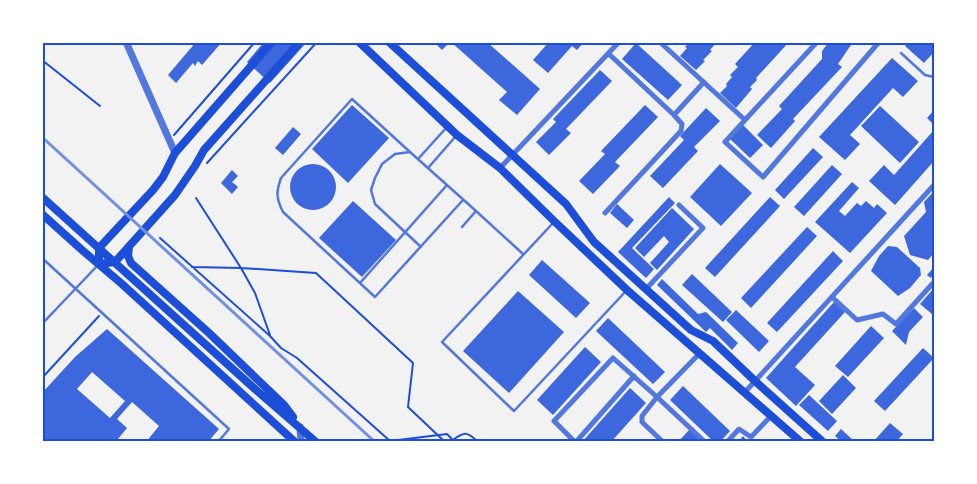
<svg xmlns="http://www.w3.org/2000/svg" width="977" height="484" viewBox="0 0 977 484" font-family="Rubik,sans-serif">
  <rect width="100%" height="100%" fill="#f2f2f2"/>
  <path fill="#3d67dc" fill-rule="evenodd" d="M196 42H222L202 65 198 61 195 66 193 63 176 83 168 75Z
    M264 42H307L270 83 247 62Z
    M434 42H450L442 50Z
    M451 42H487L540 89 517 115 499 100 507 92Z
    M549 42H584L577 50 572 46 548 73 533 60Z
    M689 42H717L710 50 712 51 703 60 705 61 696 70 680 56 687 48 685 47Z
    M755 42H789L756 78 757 80 750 87 752 89 736 108 720 93 727 86 726 84 732 77 730 75 738 67 735 64Z
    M829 42H853L838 64 842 67 793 119 795 121 771 148 757 135 782 109 779 106 822 59V51Z
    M908 42H934V52L924 63 905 46Z
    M636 43 682 85 668 100 622 59Z
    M892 58 918 81 903 97 893 88 850 135 860 144 845 160 819 137Z
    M600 70 612 81 566 129 571 133 549 155 536 142 556 122 553 119Z
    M352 105 389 138 348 183 312 149Z
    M645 105 658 117 615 162 620 166 593 194 579 181 605 154 601 151Z
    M880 106 919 142 900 163 861 126Z
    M706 108 720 121 694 147 698 151 663 188 650 176 684 140 680 136Z
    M934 110V125L927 118Z
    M743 125 763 145 750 158 729 138Z
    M293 127 301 134 283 155 275 148Z
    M934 130V161L895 205 869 181 884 165 894 175Z
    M813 148 823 157 784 199 775 190Z
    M720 164 752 193 721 226 690 197Z
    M290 187a23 23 0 1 1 46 0a23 23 0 1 1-46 0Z
    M832 165 842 174 804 216 794 207Z
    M232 170 238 176 232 182 238 187 232 194 221 183Z
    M852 182 859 188 839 211 845 216 857 203 861 206 866 201 874 208 877 204 887 213 850 253 815 222Z
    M934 191V253L928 260 910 255 904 236 926 212 924 202Z
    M669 197 675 203 632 248 654 269 646 278 618 252Z
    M770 197 780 206 715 277 705 268Z
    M353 201 396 240 362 277 319 238Z
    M617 204 634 220 627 228 610 213Z
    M672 208 694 229 657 270 650 263 669 242 664 236 644 257 635 248Z
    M807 227 817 236 751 308 741 298Z
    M888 246 897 247 920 268 921 275 910 288 898 296 871 271 879 256Z
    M833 251 843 261 777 332 767 323Z
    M542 260 590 303 576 318 529 275Z
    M934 267V273L931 278 927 275Z
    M692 274 732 312 723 322 682 285Z
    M662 279 698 314 706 312 738 343 732 350 710 328 706 332 657 285Z
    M934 288V311L932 314 920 304Z
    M518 291 564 332 509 393 463 351Z
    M834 302 845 312 795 367 815 385 796 406 766 378Z
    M914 308 923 317 909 332 906 345 892 331Z
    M736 310 769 341 759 352 726 320Z
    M608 318 665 372 653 384 596 331Z
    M871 326 884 338 848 377 835 366Z
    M107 329 219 429 208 442H146L159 426 132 402 117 419 127 428 118 439 121 442H42V393L75 357ZM92 372 125 401 110 418 77 389Z
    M585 347 601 362 553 415 537 400Z
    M923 348 934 358 885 411 874 401Z
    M843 375 856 388 832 414 819 401Z
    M683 386 730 431 720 442H714L670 400Z
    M630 388 646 403 611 442H582Z
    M809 395 837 421 828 431 799 405Z
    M890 423 903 434 896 442H873Z
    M690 429 703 442H678Z
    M841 429 855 442H842L835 436Z
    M743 436 748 442H738Z"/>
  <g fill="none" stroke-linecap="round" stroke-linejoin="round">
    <path stroke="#1d4ed8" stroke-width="2" d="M42 60 100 106
      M174 135 255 42
      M207 163 317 42
      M196 198 241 268 316 273 413 363 408 407 445 442
      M160 238 270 336 281 348 297 358 390 441 447 434 455 442
      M192 267 241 268 255 293 270 335
      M42 378 99 316
      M453 440C465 431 468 432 478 442"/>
    <path stroke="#5277de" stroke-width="2.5" d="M901 53 925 75 934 77
      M410 152 352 99 281 178C276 192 276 198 283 212L375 297 463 200
      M418 159 447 127
      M428 168 456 136
      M476 211 523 254
      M553 223 442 342 514 411 626 291
      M421 247 375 204 371 190 375 178 382 164 395 154 410 152 476 211 462 227
      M42 258 229 429 218 442
      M360 283 447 185
      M42 324 98 265"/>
    <path stroke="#5277de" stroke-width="5" d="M662 44 745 120 817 42
      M609 54 674 115 704 82
      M745 120 725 142 763 177 879 42
      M500 168 619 42
      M605 213 681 131 682 124 674 115
      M646 289 703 228 679 205
      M832 297 857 320 883 314 896 324 934 282
      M745 392 934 185
      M575 442 554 421 613 358 657 397 700 353
      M576 442 634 376
      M663 442 642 422V416L657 397 705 442
      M727 442 739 429 751 437 772 415"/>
    <path stroke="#5277de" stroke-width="7" d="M126 42 175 153
      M300 427 301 442"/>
    <path stroke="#1d4ed8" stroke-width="8" d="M359 42 457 135 500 168 554 221 627 290 801 442
      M389 42 566 204 594 242 691 330 713 341 755 381 823 442
      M42 197 256 390 316 442
      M42 214 82 250 122 284 295 442
      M129 247 128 256 131 263 209 333 284 405 293 417
      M99 264 115 262 175 195 195 166 204 150 300 42
      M99 264V248L153 190 163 177 175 153 272 42"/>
    <path stroke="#7290e2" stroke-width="3" d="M42 137 375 442"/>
  </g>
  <rect width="977" height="484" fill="none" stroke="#ffffff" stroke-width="88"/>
  <rect x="44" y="44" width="889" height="396" fill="none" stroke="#1d4ed8" stroke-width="2"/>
</svg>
